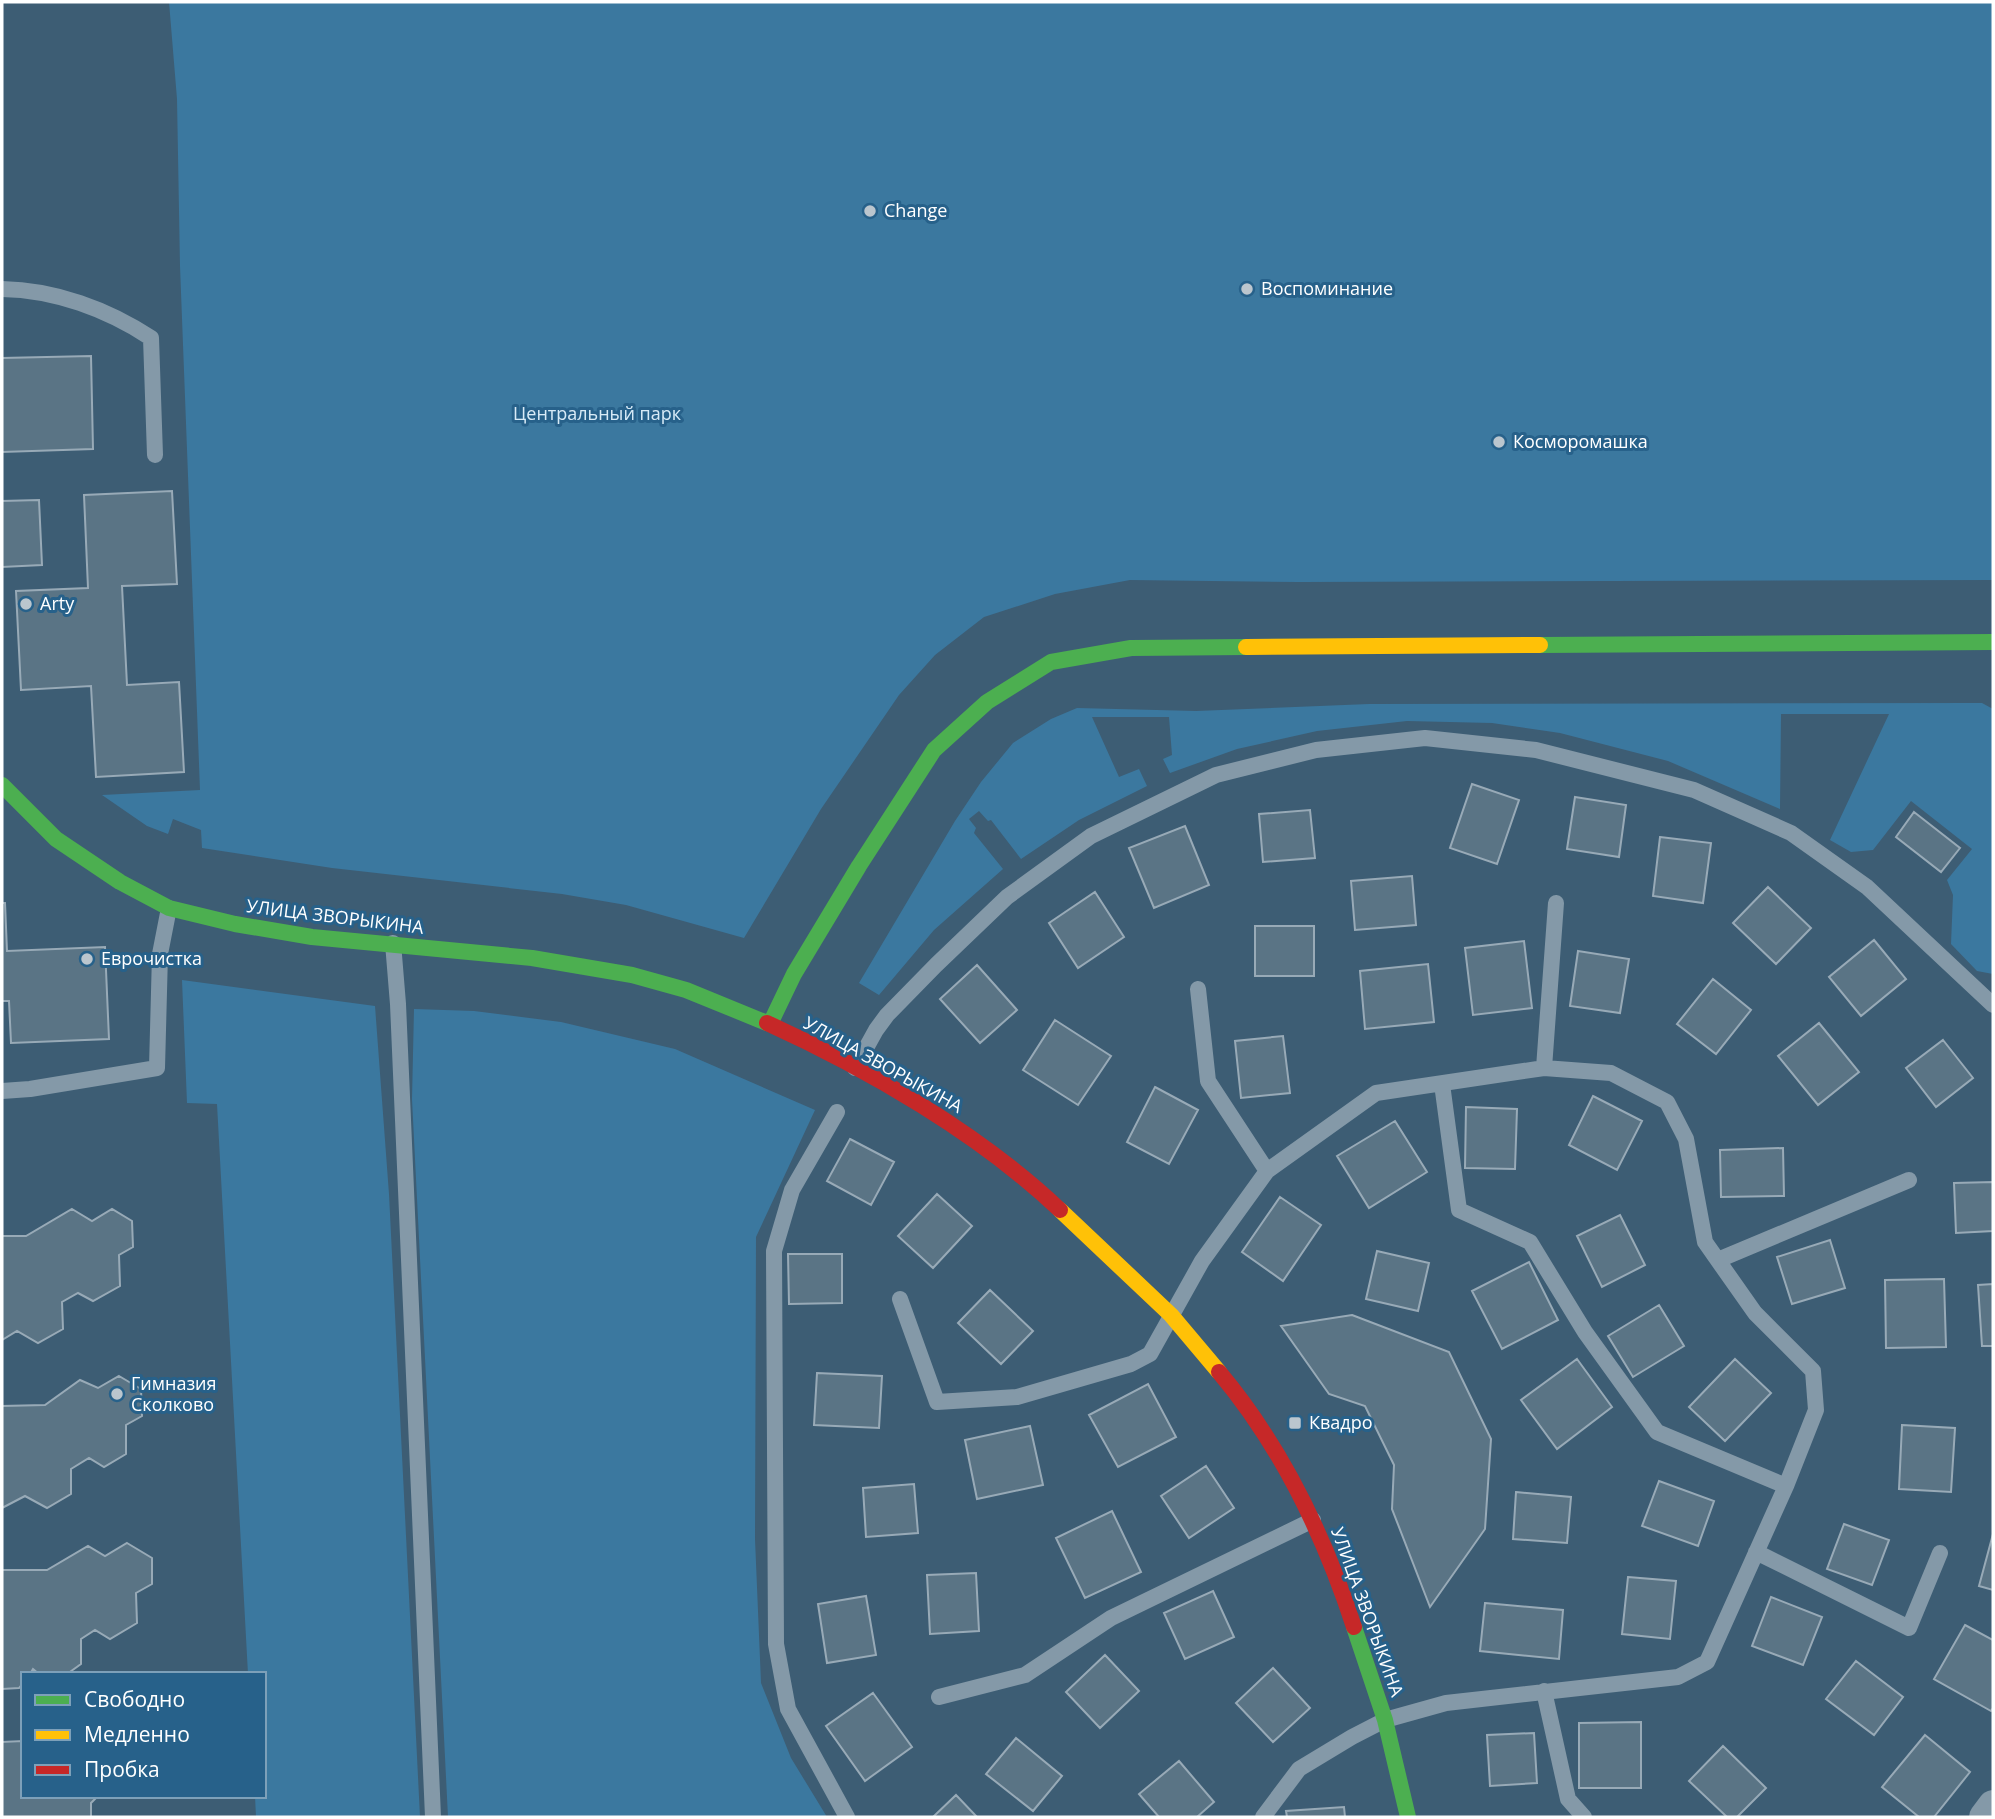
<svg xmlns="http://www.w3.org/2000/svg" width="1995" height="1819" viewBox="0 0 1995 1819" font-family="'Open Sans',sans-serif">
  <rect width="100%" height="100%" fill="#3d5d74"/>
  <path fill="#3b789f" d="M169 2H1993V580L1299 582 1130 580 1055 594 984 617 935 655 899 695 821 809 744 938 626 905 562 894 332 868 202 848 201 830 173 819 168 834 147 826 102 795 200 790 180 266 177 99Z
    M1982 703 1993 709V974L1977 971 1951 944 1953 895 1947 880 1972 849 1911 801 1873 850 1851 852 1830 840 1889 714H1781L1780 809 1668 761 1560 733 1492 723 1407 721 1317 731 1237 749 1170 773 1163 759 1172 755 1169 717H1092L1119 777 1139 769 1147 786 1079 820 1021 859 991 820 988 821 979 811 969 819 976 828 974 833 1003 869 934 930 879 995 859 983 955 821 981 782 1013 743 1051 719 1077 708 1196 711 1369 704Z
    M182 980 375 1006 389 1194 420 1817H256L255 1796H264V1674H248L217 1104 187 1103Z
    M414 1009 474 1011 561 1022 675 1049 815 1110 756 1237 755 1539 761 1683 791 1758 827 1817H448L412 1099Z"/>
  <path fill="#5a7485" stroke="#98aab7" stroke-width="2" d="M91 356 93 449 2 452V358Z
    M172 491 177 584 122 586 127 685 179 682 184 772 96 777 91 686 21 690 16 591 88 588 84 495Z
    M39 500 42 565 2 567V501Z
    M1472 784 1519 800 1497 864 1450 848Z
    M1575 797 1626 805 1619 857 1567 849Z
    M1310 810 1315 858 1263 862 1259 814Z
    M1914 812 1960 848 1941 872 1896 837Z
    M1185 826 1209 885 1154 908 1129 848Z
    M1660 837 1711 843 1703 903 1653 896Z
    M1412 876 1416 925 1355 930 1351 881Z
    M1768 887 1811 928 1776 964 1733 923Z
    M1095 892 1124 937 1078 968 1049 923Z
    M2 903H5L7 951 105 947 109 1039 11 1043 9 1001H2Z
    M1255 926H1314V976H1255Z
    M1874 940 1906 979 1861 1016 1829 977Z
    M1524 941 1532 1008 1473 1015 1465 948Z
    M1578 951 1629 959 1620 1013 1570 1006Z
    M1428 964 1434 1022 1365 1029 1360 971Z
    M977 965 1017 1010 980 1043 940 999Z
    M1713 979 1751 1010 1716 1054 1677 1024Z
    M1055 1020 1111 1056 1078 1105 1023 1070Z
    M1819 1023 1859 1072 1818 1105 1778 1056Z
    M1283 1036 1290 1093 1241 1098 1235 1041Z
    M1943 1040 1973 1078 1936 1107 1906 1068Z
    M1155 1087 1198 1110 1169 1164 1127 1142Z
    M1593 1096 1642 1121 1617 1170 1569 1145Z
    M1466 1107 1517 1109 1515 1169 1465 1168Z
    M1395 1121 1427 1172 1369 1208 1337 1156Z
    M850 1139 894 1162 871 1205 827 1181Z
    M1783 1148 1784 1196 1721 1197 1720 1150Z
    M1993 1182V1231L1956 1233 1954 1183Z
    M937 1194 972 1226 933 1268 898 1236Z
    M1280 1197 1321 1225 1283 1281 1242 1252Z
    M72 1209 92 1221 112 1209 132 1221 133 1247 119 1255 120 1286 93 1301 78 1293 62 1302 63 1329 38 1343 17 1331 2 1340V1236H26Z
    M1620 1215 1645 1265 1602 1287 1577 1236Z
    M1830 1240 1845 1288 1792 1304 1777 1257Z
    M1377 1251 1429 1263 1418 1311 1366 1299Z
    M788 1254H842V1303L789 1304Z
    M1529 1262 1558 1320 1502 1349 1472 1291Z
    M1944 1279 1946 1347 1886 1348 1885 1280Z
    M1993 1284V1346H1982L1978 1285Z
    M990 1290 1033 1331 1001 1364 958 1323Z
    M1659 1305 1684 1346 1633 1377 1608 1336Z
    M1352 1315 1449 1352 1491 1439 1485 1529 1430 1607 1392 1509 1394 1465 1365 1406 1329 1394 1281 1326Z
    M1577 1359 1612 1407 1557 1449 1521 1400Z
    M1735 1359 1771 1393 1725 1441 1689 1407Z
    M817 1373 882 1376 879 1428 814 1425Z
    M119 1376 141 1389 142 1416 126 1425V1454L104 1467 89 1458 71 1469V1494L47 1508 25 1496 2 1508V1406L45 1405 80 1380 98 1388Z
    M1148 1384 1176 1437 1118 1467 1089 1415Z
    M1902 1425 1955 1428 1951 1492 1899 1489Z
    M1030 1426 1043 1485 977 1499 965 1440Z
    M1206 1466 1234 1508 1189 1538 1161 1496Z
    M1659 1481 1714 1501 1698 1546 1642 1526Z
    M914 1484 918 1533 866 1537 863 1488Z
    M1516 1492 1571 1497 1567 1543 1513 1539Z
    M1112 1511 1141 1572 1085 1598 1056 1538Z
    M1844 1524 1889 1540 1872 1585 1827 1569Z
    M1993 1534V1590L1979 1586Z
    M127 1543 152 1558V1584L136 1593 137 1623 110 1639 95 1630 81 1639V1664L67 1674H39L33 1669 30 1674H23V1683L19 1688 2 1689V1570H47L88 1546 105 1556Z
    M976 1573 979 1631 930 1634 927 1575Z
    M1628 1577 1676 1581 1670 1639 1622 1634Z
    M1213 1591 1234 1637 1185 1659 1164 1613Z
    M866 1596 876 1655 827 1663 818 1604Z
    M1771 1597 1822 1617 1803 1665 1752 1646Z
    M1485 1603 1563 1610 1559 1659 1480 1651Z
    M1965 1625 1993 1640V1708L1991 1711 1934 1679Z
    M1105 1655 1139 1691 1100 1728 1066 1692Z
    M1856 1661 1903 1697 1874 1735 1826 1699Z
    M1273 1668 1310 1708 1273 1742 1236 1703Z
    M873 1693 912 1747 865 1781 826 1726Z
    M1641 1722V1788H1579V1723Z
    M2 1726V1742L23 1741V1796H98L91 1803V1817H2Z
    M1534 1733 1537 1783 1490 1786 1487 1735Z
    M1925 1735 1970 1772 1934 1817H1919L1882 1787Z
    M1016 1738 1062 1776 1033 1811 986 1774Z
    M1723 1746 1766 1788 1737 1817H1727L1689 1781Z
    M1179 1761 1214 1802 1197 1817H1159L1139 1794Z
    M956 1795 977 1817H933Z
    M1344 1807 1345 1817H1287L1286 1811Z"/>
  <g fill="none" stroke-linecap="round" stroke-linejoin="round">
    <path stroke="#8499a8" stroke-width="16" d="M2 289C55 290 107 309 151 338L155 455
      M393 943 398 1004 433 1817
      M1198 989 1208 1081 1267 1171
      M855 1068 876 1030 887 1015 936 965 1007 897 1091 836 1216 775 1316 750 1425 738 1536 750 1694 790 1791 833 1867 887 1993 1005
      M1544 1068 1556 903
      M1442 1084 1459 1210 1530 1242 1585 1332 1657 1432 1786 1486
      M2 1091 30 1089 157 1068 160 954 169 908
      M837 1112 792 1190 774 1251 776 1644 788 1709 847 1817
      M1718 1260 1909 1180
      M900 1299 937 1402 1017 1397 1131 1364 1150 1354 1202 1261 1267 1171 1376 1093 1544 1068 1611 1073 1667 1102 1686 1139 1705 1242 1755 1313 1813 1371 1816 1410 1786 1486 1707 1662 1678 1677 1446 1703 1385 1720 1352 1737 1299 1769 1263 1817
      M1756 1552 1909 1628 1940 1553
      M1544 1691 1568 1799 1584 1817
      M939 1697 1025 1675 1111 1618 1313 1520"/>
    <path stroke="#8499a8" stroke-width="30" d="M1984 1817 1993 1805"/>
    <path stroke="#4caf50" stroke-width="16" d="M1540 645 1993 642
      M2 785 56 839 120 882 169 908 235 924 312 937 532 958 632 975 686 990 767 1023
      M770 1024 794 974 859 866 934 750 987 702 1051 662 1131 648 1246 647
      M1354 1627 1385 1720 1408 1817"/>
    <path stroke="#ffc107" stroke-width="16" d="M1246 647 1540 645
      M1060 1210 1171 1315 1219 1372"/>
    <path stroke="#c62828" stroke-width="16" d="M767 1023C868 1069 980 1134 1060 1210
      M1219 1372C1282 1447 1324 1535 1354 1627"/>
  </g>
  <g fill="#bbc6ce" stroke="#27618a" stroke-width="2.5">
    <circle cx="870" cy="211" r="7"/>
    <circle cx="1247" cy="289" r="7"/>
    <circle cx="1499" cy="442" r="7"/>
    <circle cx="26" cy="604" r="7"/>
    <circle cx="87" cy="959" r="7"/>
    <circle cx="117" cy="1394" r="7"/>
    <rect x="1288" y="1416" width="14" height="14" rx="3.5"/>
  </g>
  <g text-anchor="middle" stroke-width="6" stroke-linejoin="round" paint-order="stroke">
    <g font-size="18" fill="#fff" stroke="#27618a" text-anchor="start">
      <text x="884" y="217">Change</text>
      <text x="1261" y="295">Воспоминание</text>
      <text x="1513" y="448">Косморомашка</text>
      <text x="40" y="610">Arty</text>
      <text x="101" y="965">Еврочистка</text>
      <text x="131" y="1390">Гимназия<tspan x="131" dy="21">Сколково</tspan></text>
      <text x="1309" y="1429">Квадро</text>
    </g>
    <g font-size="18" fill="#d8ebf7" stroke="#27618a">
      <text x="597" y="420">Центральный парк</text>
    </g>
    <g font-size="18" fill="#fff" stroke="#27618a">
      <text transform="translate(335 917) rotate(7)" y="6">УЛИЦА ЗВОРЫКИНА</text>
      <text transform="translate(883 1065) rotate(29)" y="6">УЛИЦА ЗВОРЫКИНА</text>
      <text transform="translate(1367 1612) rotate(70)" y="6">УЛИЦА ЗВОРЫКИНА</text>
    </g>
  </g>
  <rect width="1995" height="1819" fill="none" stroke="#ffffff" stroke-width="7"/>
  <rect x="21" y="1672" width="245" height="126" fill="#27618a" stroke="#7da0b9" stroke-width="2"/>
  <rect x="35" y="1695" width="35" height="10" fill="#4caf50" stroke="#7da0b9" stroke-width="2"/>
  <text x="84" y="1707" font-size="21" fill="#ffffff">Свободно</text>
  <rect x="35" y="1730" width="35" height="10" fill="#ffc107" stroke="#7da0b9" stroke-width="2"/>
  <text x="84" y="1742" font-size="21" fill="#ffffff">Медленно</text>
  <rect x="35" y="1765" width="35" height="10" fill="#c62828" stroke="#7da0b9" stroke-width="2"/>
  <text x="84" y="1777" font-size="21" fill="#ffffff">Пробка</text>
</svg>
